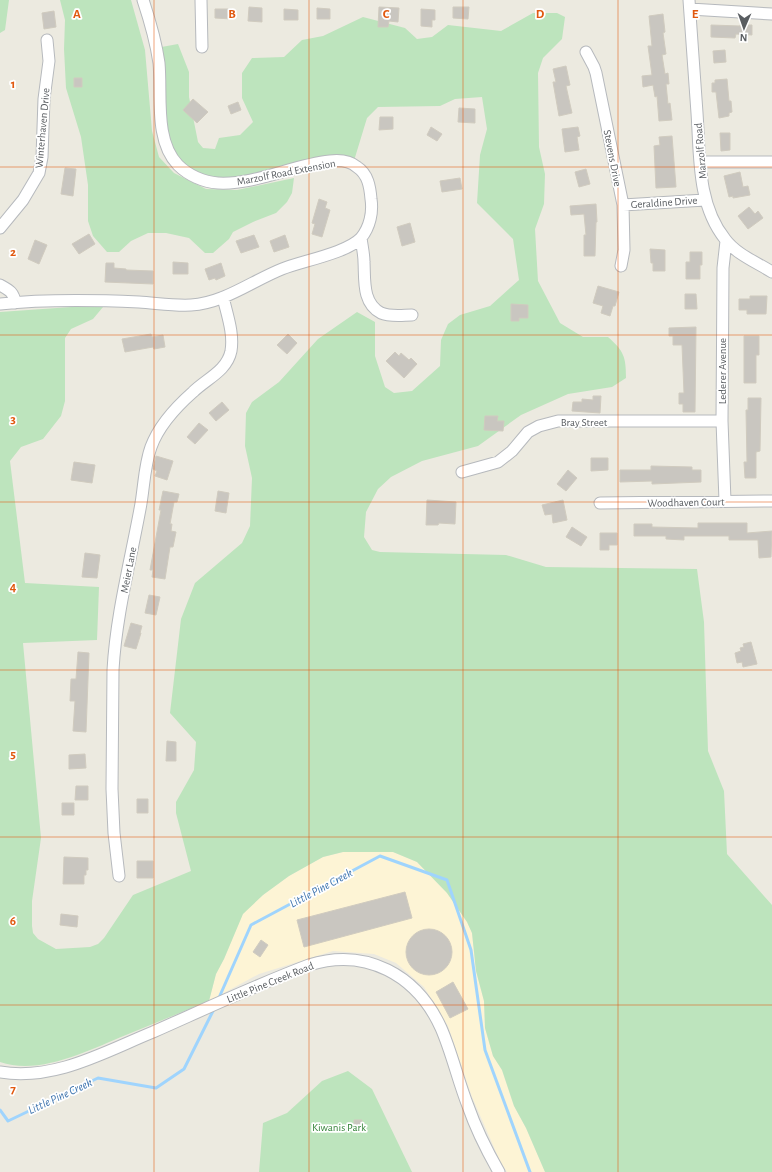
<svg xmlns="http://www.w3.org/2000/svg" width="772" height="1172" viewBox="0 0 772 1172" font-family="'Alegreya Sans',sans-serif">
  <rect width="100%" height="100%" fill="#eceae0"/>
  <path fill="#fdf4d5" d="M343 852H393L417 862 447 893 467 922 472 933 476 971 484 1001 485 1028 493 1056 502 1070 514 1106 526 1128 545 1172H507L500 1161 472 1097 448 1026 424 987 396 963 374 954 333 951 259 974 209 1001 216 974 224 959 243 913 263 895 289 876 323 857Z"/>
  <path fill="#bde4bd" d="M0 0H9L5 30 0 33Z
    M60 0H131L145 50 152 131 159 157 174 173 206 189 237 190 294 178 292 193 287 202 276 213 253 222 233 232 229 239 213 253H205L189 238 166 233H148L131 241 119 252H107L93 236 88 221V185L81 137 66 88 64 49 65 20Z
    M533 13H557L565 17 562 39 543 58 538 73 539 147 545 174 544 204 535 229 538 281 560 323 583 337H608C624 351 626 357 626 378L612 387 568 394 521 415 478 446 422 461 391 477 378 489 366 512 364 537 372 550 380 552 506 555 546 567 697 569 704 622 708 751 724 791 727 854 772 905V1172H545L526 1128 514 1106 502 1070 493 1056 485 1028 484 1001 476 971 472 933 467 922 447 893 417 862 393 852H343L323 857 289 876 263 895 243 914 224 959 216 974 209 1001C181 1012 154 1024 126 1035 89 1050 40 1076 0 1062V312L71 307H103L93 319 71 329 65 338V401L61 416 43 439 21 447 10 461 25 583 99 587 97 640 23 643 41 838 32 901V926L33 933 38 939 56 949 90 947 98 944 104 938 133 895 191 871 176 813V802L194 770 196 742 170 713 181 619 195 583 242 543 250 526 252 478 245 446 246 413 252 402 279 382 318 339 357 312 375 322V356L385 387 394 393 412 391 440 366 441 340 448 324 460 315 490 306 519 280 513 239 477 203 480 155 487 129 482 97 455 99 440 106 378 107 367 118 353 164 347 162 249 180H202L169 155 156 48 178 44 189 72V97L198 142 203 148 215 149 219 138 240 135 253 122 242 98V73L252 58 284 57 302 40 323 36 363 17 405 28 417 39 432 37 448 25 501 31Z
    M348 1071 372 1089 412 1172H259L263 1123 287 1113 322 1081Z"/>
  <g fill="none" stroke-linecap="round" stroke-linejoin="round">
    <path stroke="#9fd4fd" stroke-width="3" d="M218 1000 251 925 380 856 447 880 471 950 485 1050 530 1172
      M0 1110 8 1121 98 1078 156 1088 184 1069 214 1009"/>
  </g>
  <path fill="#c9c6c0" stroke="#d0cbbf" d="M249 7 262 8V22L248 21Z
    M379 7 399 8 398 22 389 21 388 27H378Z
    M453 7H469L468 19 453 18Z
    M317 8 330 9V19H317Z
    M215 9H232V19L215 18Z
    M284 9 298 10V20H284Z
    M421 9 435 10V20H432V27L421 26Z
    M54 11 56 27 44 29 42 13Z
    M663 14 665 32 663 33 666 54 662 55 665 74 668 73 669 84H666L668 104 670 103 672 120 659 121 657 96 655 97 653 85 643 87 642 76 652 75 648 46H652L649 16Z
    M711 25 740 26V25H752V35L736 34 735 38 711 37Z
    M725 50 726 62 714 63 713 51Z
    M566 66 570 85 566 86 572 113 559 116 553 82H556L553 69Z
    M74 78H82V87H74Z
    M727 79 729 101H731L732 112 729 113V116L719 118 716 92H712V83H715V80Z
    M193 99 208 112 197 123 183 110Z
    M238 102 241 110 231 114 228 106Z
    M459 108 475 109V123L458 122Z
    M380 117H393V129L379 130Z
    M431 127 442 134 437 141 427 135Z
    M578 127 580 136 577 137 579 150 565 152 562 129Z
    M720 133H730V150L721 151Z
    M672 136 676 187 656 188 654 146 660 145 659 137Z
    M65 168 76 169 73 196 61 194Z
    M586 169 590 184 579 187 575 172Z
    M740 172 743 187 748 186 750 195 733 198V196L729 197 724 176Z
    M460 178 462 189 442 192 440 181Z
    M319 199 327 202 325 208 330 210 322 237 312 234 315 224 312 223Z
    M596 204 597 222H596L595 256H584V235H586L584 214 571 215 570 206Z
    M749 207 755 214 758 211 763 218 748 229 738 216Z
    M410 223 415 242 402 246 397 227Z
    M89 234 95 244 79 254 72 244Z
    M254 235 259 247 241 253 236 241Z
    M285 235 289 247 274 252 270 241Z
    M35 240 47 245 39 264 28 259Z
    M650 249 665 250V271H653V263H651Z
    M690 252H702V265H700V279H686V262H690Z
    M173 262 188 263V274H173Z
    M106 263H114V268L126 269V270L153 271V284L105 282Z
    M221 263 225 276 216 280 215 278 209 280 205 269Z
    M598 286 619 292 615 306H613L610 316 601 313 603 306 593 303Z
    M685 294H696L697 309H685Z
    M750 296H767L766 314H747V310H739V299H750Z
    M511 304 528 305V318H519V321H511Z
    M696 327 695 412H683V404H679V393H684L682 345H673V336H669V328Z
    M151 334 152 337 163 335 165 347 154 349 153 347 125 352 122 339Z
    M288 334 297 343 287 354 277 345Z
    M744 336H759V355H756V383H744Z
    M395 352 399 356 401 353 409 360 411 358 417 364 404 378 386 361Z
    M593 396H601L600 413 572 411 573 402H582V399L593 400Z
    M748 398H761L760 451 756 452V478H745L744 462H747L746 410H748Z
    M222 402 229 410 216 421 209 413Z
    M485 416H498L497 421H504L503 431 484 430Z
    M199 423 208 430 195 444 187 437Z
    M156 456 173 461 167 480 155 476 157 471 153 469Z
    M591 458H608V470L591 471Z
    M74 462 95 465 92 483 71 480Z
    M651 466 692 467V470H701V482L652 484V481L620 482V470H651Z
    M568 470 577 478 566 491 557 484Z
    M163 491 179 494 177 502H174L170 524H172L171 531 176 532 173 547H170L165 579 152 577 153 570H150L161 510H159Z
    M218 491 229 493 226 513 215 511Z
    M427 500 456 502 455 524 439 523 438 525H426Z
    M563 500 567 520 553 523 552 514 545 515 542 505Z
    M698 523H747V533L772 531 771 557 759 558 758 540H729V536H684V540L666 539V536H634V524H652V527L698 528Z
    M572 527 587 537 581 546 566 537Z
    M600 533H617V545H609V550H600Z
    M85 553 100 555 97 578 82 577Z
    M149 595 160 597 156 615 145 613Z
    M131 623 142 626 140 633H141L136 649 124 646Z
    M751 642 757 664 743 667 742 662 737 663 735 653 741 651 740 648 744 647 743 644Z
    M78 652 89 653 86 732 73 731 75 701H70L71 679H76Z
    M167 741 176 742V761H166Z
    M85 754 86 768 69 769V755Z
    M76 786H88V800H75Z
    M137 799H148V813H137Z
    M62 803H74V815H62Z
    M64 857 88 858V870H86V875H84V884H63Z
    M137 861H153V878H137Z
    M405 892 412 918 304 947 297 920Z
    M61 914 78 916 77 927 60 925Z
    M406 952a23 23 0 1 1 46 0a23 23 0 1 1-46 0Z
    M261 940 268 945 260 957 253 952Z
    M453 982 468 1009 450 1018 436 992Z
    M354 1120H362V1132H354Z"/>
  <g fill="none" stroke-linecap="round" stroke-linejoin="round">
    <g stroke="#b6b9bd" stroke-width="13">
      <path id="minor" d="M201 0 202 47
        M689 0C692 38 694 75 697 113 700 155 697 204 725 239 736 254 756 262 772 272
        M690 9 772 14
        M586 52 594 67 596 73 623 205 624 250 621 266
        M700 162H772
        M623 205 705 200
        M0 228 23 200 39 173 42 157 44 99 49 61 47 40
        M361 238C362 246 364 254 364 262 365 280 362 303 381 313 390 317 403 315 412 315
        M0 285C9 290 14 292 15 303
        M0 304C46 299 92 300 139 302 156 303 174 306 191 305 224 303 252 281 282 269 302 261 347 253 361 238 370 227 373 212 371 199 370 187 368 174 357 167 350 161 339 160 330 161 292 165 256 185 218 183 203 182 188 175 178 165 154 140 162 95 159 63 156 42 150 21 143 0
        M462 472 498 462 512 451 528 432 539 426 558 421H722
        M725 501 722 421 723 268 726 241
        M600 503 772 501
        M119 876 114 833 112 789 113 670C116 616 130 563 140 509 144 489 144 466 151 447 159 425 176 407 193 392 206 379 227 371 231 351 234 333 227 315 223 297
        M0 1072C55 1081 104 1052 153 1032 205 1009 256 985 309 965 366 947 417 975 441 1028 452 1053 458 1081 468 1106 476 1129 487 1151 499 1172"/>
    </g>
    <use href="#minor" stroke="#fff" stroke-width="11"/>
  </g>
  <path fill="none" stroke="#e15910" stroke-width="1" stroke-opacity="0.55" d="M154 0V1172M309 0V1172M463 0V1172M618 0V1172M0 167H772M0 335H772M0 502H772M0 670H772M0 837H772M0 1005H772"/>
  <g text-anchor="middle" stroke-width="3.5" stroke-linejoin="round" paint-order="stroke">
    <g font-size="11" fill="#595d61" stroke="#fff">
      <text transform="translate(42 128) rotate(-85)" y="4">Winterhaven Drive</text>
      <text transform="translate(700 151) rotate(-95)" y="4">Marzolf Road</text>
      <text transform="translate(613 158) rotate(79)" y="4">Stevens Drive</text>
      <text transform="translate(286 172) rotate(-11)" y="4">Marzolf Road Extension</text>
      <text transform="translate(664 202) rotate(-4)" y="4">Geraldine Drive</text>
      <text transform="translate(722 371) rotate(-90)" y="4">Lederer Avenue</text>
      <text x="584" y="426">Bray Street</text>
      <text transform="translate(686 502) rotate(-1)" y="4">Woodhaven Court</text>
      <text transform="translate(128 570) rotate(-79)" y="4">Meier Lane</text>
      <text transform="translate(270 982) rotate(-22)" y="4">Little Pine Creek Road</text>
    </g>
    <g font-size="11" fill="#36843a" stroke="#fff">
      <text x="339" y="1131">Kiwanis Park</text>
    </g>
    <g font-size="12" font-style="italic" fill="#3e74ae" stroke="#fff">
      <text transform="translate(321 888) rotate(-28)" y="4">Little Pine Creek</text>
      <text transform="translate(60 1096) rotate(-25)" y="4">Little Pine Creek</text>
    </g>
  </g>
  <g font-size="13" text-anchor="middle" font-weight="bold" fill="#e15910" stroke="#fff" stroke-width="3.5" stroke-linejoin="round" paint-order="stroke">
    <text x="77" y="18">A</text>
    <text x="232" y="18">B</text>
    <text x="386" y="18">C</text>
    <text x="540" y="18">D</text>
    <text x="695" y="18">E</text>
    <text x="13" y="88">1</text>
    <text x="13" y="256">2</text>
    <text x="13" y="423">3</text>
    <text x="13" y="591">4</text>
    <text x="13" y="758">5</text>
    <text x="13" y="925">6</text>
    <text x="13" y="1093">7</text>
  </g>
  <g transform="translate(744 28) rotate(182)" stroke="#ffffff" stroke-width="3" paint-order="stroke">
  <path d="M0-3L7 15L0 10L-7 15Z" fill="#595d61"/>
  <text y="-6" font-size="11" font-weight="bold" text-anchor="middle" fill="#595d61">N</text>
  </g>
</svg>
